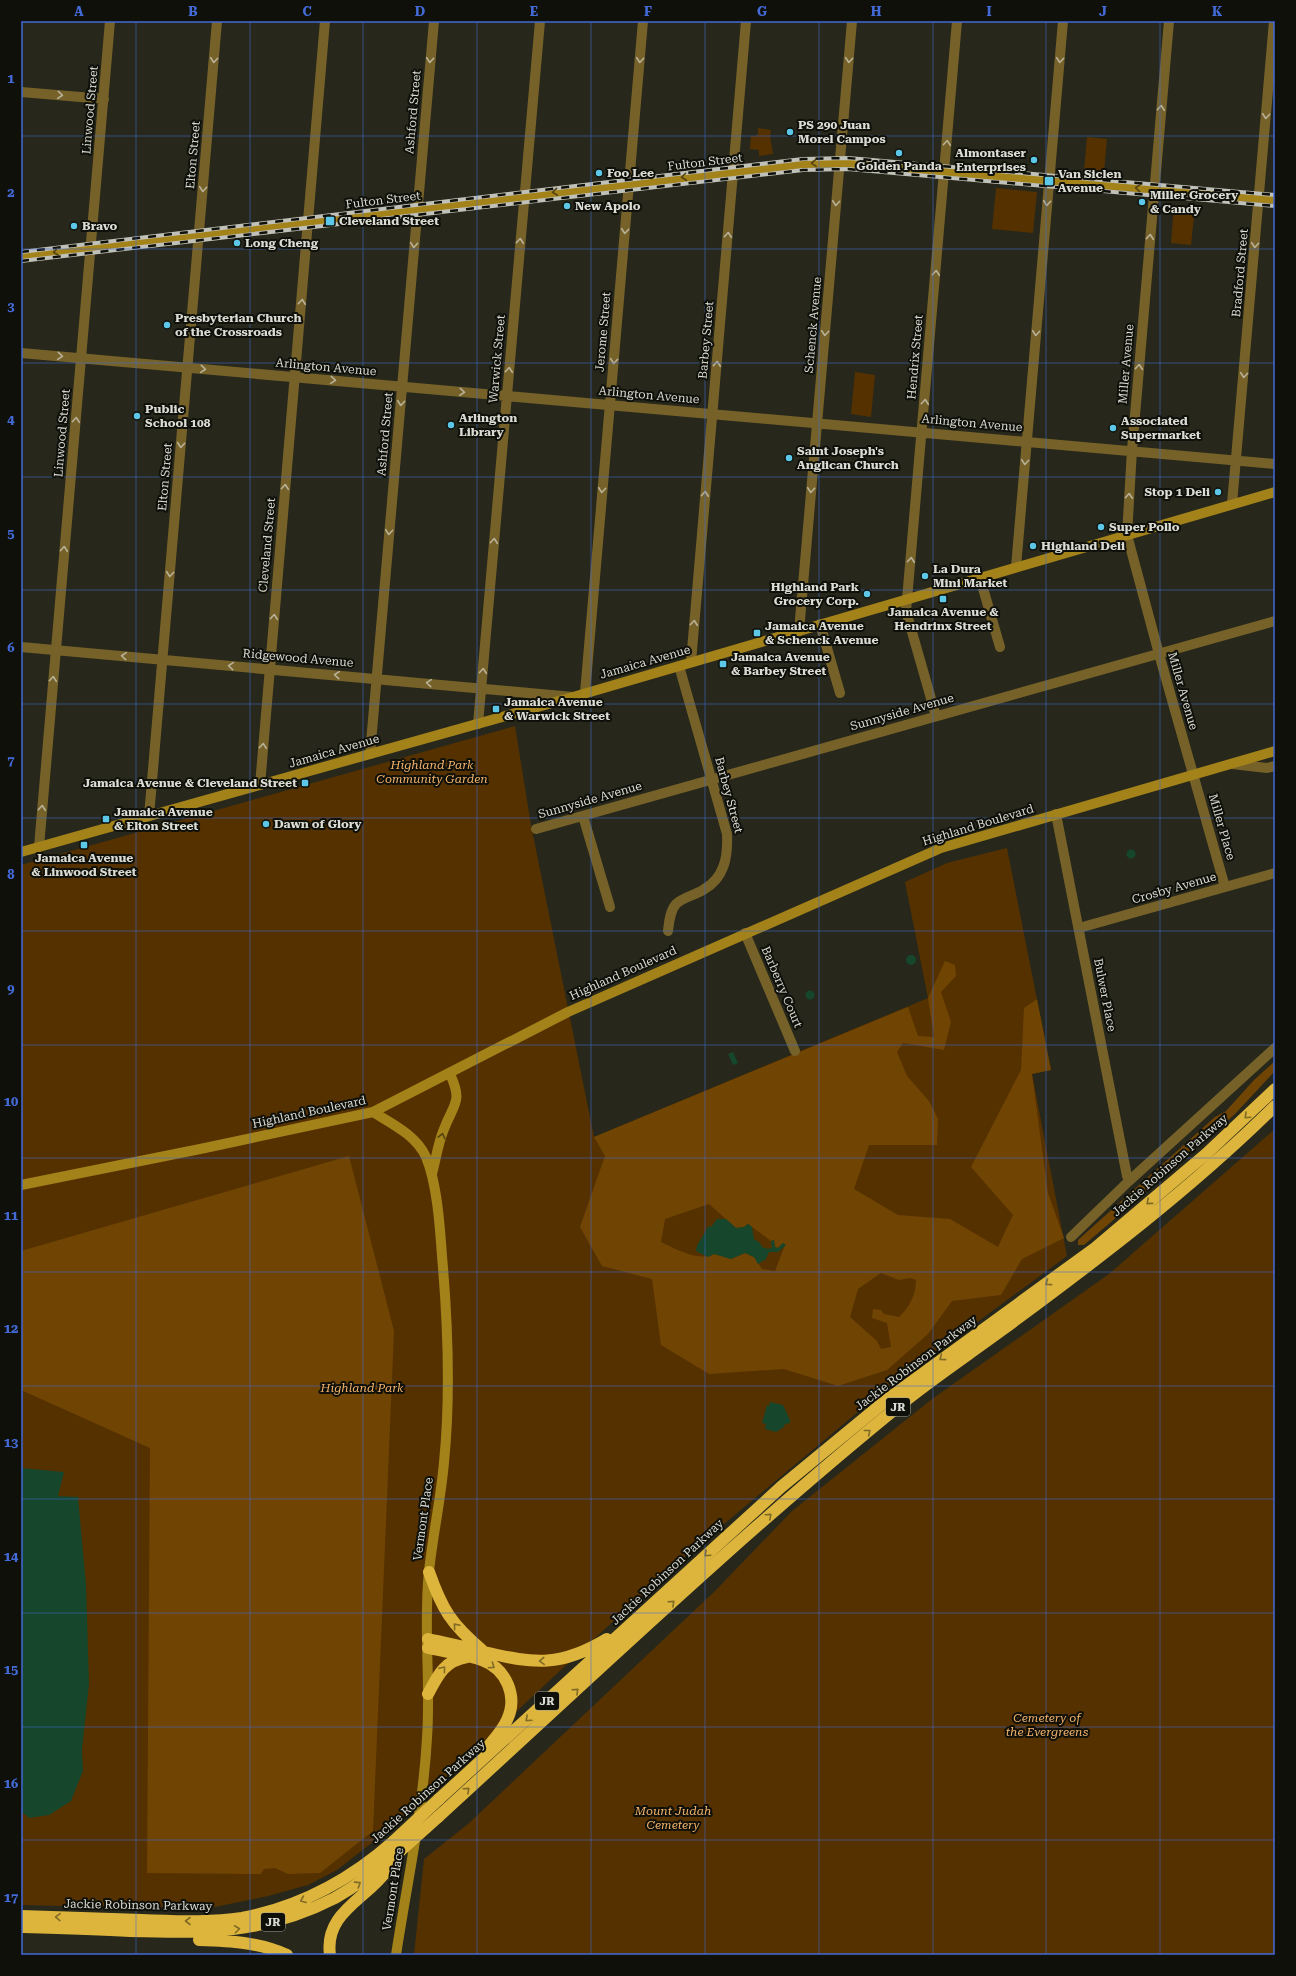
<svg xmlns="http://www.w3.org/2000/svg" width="1296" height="1976" viewBox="0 0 1296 1976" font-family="'Roboto Serif',serif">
  <rect width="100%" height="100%" fill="#27281b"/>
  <path fill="#553100" d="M758 128 771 130 770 136 773 154 759 156V150L750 149 751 136H756L758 134Z
    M1087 137 1107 139 1104 172 1084 171Z
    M996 188 1037 192 1033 233 992 229Z
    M1174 205 1195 207 1191 245 1171 243Z
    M855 372 875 375 871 417 851 414Z
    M515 726 531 825 594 1137 928 998 905 882 947 863 1007 848 1051 1070 1032 1074 1067 1256 877 1396 662 1576 392 1827 337 1870 308 1885 268 1896 215 1907 152 1908 21 1905V865Z
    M1275 1129V1955H414L424 1859 468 1824 715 1591 792 1511 932 1399 1109 1274Z"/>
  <path fill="#704403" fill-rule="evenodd" d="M945 961 955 965 956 976 941 992 951 1022 944 1050 903 1043 897 1052 907 1076 929 1101 938 1119 937 1145H869L854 1189 898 1215 950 1219 998 1247 1013 1215 971 1167 1021 1070 1024 1008 1037 999 1051 1070 1032 1074 1048 1193 1064 1238 1022 1259 1001 1295 952 1301 928 1334 887 1370 838 1386 784 1369 709 1374 661 1345 652 1279 602 1266 580 1227 605 1156 594 1137 908 1007 918 1036 934 1037 928 998ZM709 1204 736 1228 744 1227 748 1224 771 1241 774 1240 775 1247 778 1248 783 1243 785 1245 775 1271 762 1269 754 1257 745 1253 731 1259 714 1254C698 1262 676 1249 661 1242L665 1219ZM881 1273 899 1280 910 1278 916 1280C916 1294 910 1307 899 1317L884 1314 881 1310 873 1309 872 1318 887 1323 891 1347 881 1349 877 1341 850 1317 858 1289Z
    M1275 1061V1071L1235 1114 1111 1222 1084 1245H1078V1240L1215 1117 1226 1111 1254 1080Z
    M349 1156 394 1331 373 1831 320 1873 288 1874 275 1868 264 1869 261 1874 147 1873 150 1448 21 1390V1251Z"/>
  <path fill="#16462b" d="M1126.5 854a4.5 4.5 0 1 1 9 0a4.5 4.5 0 1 1-9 0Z
    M906 960a5 5 0 1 1 10 0a5 5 0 1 1-10 0Z
    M805.5 995a4.5 4.5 0 1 1 9 0a4.5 4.5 0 1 1-9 0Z
    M733 1052 738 1063 733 1065 728 1054Z
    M717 1219H726L736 1228 744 1227 748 1224 752 1227 754 1239 760 1243 762 1247 768 1249 772 1248 771 1241 774 1240 775 1247 778 1248 783 1243 786 1245 778 1252H769L766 1259 758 1264 754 1257 745 1253 731 1259 714 1254 708 1257 696 1251C696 1243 705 1235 708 1226L711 1227Z
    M770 1402 783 1405 790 1420V1423L785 1424 784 1427 776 1432 765 1429 766 1424 762 1423 767 1405 769 1406Z
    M21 1468 64 1472 58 1496 78 1497 86 1585 89 1684 82 1749 83 1771 71 1801 49 1815 29 1818 23 1813 21 1808Z"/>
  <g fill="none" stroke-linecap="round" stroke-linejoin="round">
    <path stroke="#766229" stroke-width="10" d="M1169 21 1132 450 1127 535 1159 654 1225 887
      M21 92 104 99
      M21 353 1275 464
      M1232 504 1274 21
      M1016 567 1063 21
      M980 578 1000 647
      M820 624 840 693
      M799 631 852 21
      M21 647 573 697
      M691 662 746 21
      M585 693 643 21
      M936 716 906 611 957 21
      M478 724 540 21
      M370 754 434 21
      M1232 764 1267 768 1275 766
      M260 785 325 21
      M1056 814 1127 1176 1129 1181
      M149 816 217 21
      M583 816 610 907
      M536 829 1275 621
      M39 847 110 21
      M1079 928 1275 873
      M668 931C669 922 670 911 676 904 683 897 695 895 703 890 725 878 728 856 727 834L679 666
      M745 933 795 1051
      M1071 1237 1129 1181 1275 1048"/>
    <path stroke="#a3821a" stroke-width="10" d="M21 256 809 163 840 162 1275 199
      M21 852 573 697 1275 492
      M373 1112C392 1124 416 1135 426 1157 437 1183 440 1227 442 1256 448 1324 451 1393 444 1462 441 1498 433 1534 429 1571 423 1626 431 1682 427 1738 423 1810 407 1883 396 1955
      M432 1174C436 1159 438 1143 444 1129 454 1103 463 1102 450 1074
      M21 1185 205 1148 373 1112 568 1012 941 848 1275 751"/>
    <path stroke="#ddb53c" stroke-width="12" d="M429 1572C442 1609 451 1624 482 1650
      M428 1639C446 1643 465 1647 484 1652 535 1664 561 1667 607 1639
      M428 1648C446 1652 465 1654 482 1660 507 1669 518 1697 507 1720 502 1731 494 1739 487 1748
      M428 1694C438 1675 444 1661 467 1657
      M439 1799 781 1487 889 1398 1095 1248 1206 1154 1275 1089
      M438 1817C590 1678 740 1535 900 1405 932 1379 968 1355 1002 1330 1097 1260 1191 1189 1275 1106
      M21 1916C61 1917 102 1919 142 1920 175 1921 209 1923 242 1918 300 1907 350 1880 394 1841
      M21 1927C57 1928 94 1929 130 1931 206 1933 265 1934 335 1898 358 1885 379 1869 399 1852
      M199 1940C230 1941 258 1942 287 1955
      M330 1955C324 1912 367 1899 387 1870"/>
    <g stroke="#c0c1b8" stroke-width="4">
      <path id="rail" d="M21 252 803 159 848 158 872 160 1275 195
        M21 261 803 170 848 169 871 171 1275 206"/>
    </g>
    <use href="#rail" stroke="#0f100a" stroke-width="2.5" stroke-dasharray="8" stroke-linecap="butt"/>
    <path stroke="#ddb53c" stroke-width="12" d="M394 1841 439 1799
      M399 1852 438 1817"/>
  </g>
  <defs><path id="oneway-chevron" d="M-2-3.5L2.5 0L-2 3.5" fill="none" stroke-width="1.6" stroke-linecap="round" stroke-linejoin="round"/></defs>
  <g stroke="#b8b198">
    <use href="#oneway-chevron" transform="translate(214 60) rotate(95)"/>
    <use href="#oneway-chevron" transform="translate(430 60) rotate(95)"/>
    <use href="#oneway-chevron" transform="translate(640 60) rotate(95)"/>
    <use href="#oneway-chevron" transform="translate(849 60) rotate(95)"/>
    <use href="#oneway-chevron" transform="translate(1060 60) rotate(95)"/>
    <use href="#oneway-chevron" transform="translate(60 95) rotate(5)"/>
    <use href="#oneway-chevron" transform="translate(1161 108) rotate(-85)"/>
    <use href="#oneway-chevron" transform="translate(1266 116) rotate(95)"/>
    <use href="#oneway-chevron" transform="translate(947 143) rotate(-85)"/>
    <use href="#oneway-chevron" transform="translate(203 189) rotate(95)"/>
    <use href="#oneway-chevron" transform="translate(836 203) rotate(95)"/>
    <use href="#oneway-chevron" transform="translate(1047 203) rotate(95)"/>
    <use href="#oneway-chevron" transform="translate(625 231) rotate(95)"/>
    <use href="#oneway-chevron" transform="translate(728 235) rotate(-85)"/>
    <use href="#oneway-chevron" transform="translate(1150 237) rotate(-85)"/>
    <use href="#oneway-chevron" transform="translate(520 241) rotate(-85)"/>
    <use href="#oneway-chevron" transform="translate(414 245) rotate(95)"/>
    <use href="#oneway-chevron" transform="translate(1255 245) rotate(95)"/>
    <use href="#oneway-chevron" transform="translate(936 273) rotate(-85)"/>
    <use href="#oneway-chevron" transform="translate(302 302) rotate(-85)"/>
    <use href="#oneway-chevron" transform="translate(825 333) rotate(95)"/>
    <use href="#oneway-chevron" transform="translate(1036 333) rotate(95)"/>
    <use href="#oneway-chevron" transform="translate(60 356) rotate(5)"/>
    <use href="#oneway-chevron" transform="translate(614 361) rotate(95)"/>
    <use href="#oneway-chevron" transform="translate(717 364) rotate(-85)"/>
    <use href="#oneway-chevron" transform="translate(1139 367) rotate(-85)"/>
    <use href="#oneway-chevron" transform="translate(203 369) rotate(5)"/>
    <use href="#oneway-chevron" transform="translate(509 370) rotate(-85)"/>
    <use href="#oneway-chevron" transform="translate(1244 375) rotate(95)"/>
    <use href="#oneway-chevron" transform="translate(333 380) rotate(5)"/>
    <use href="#oneway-chevron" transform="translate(462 392) rotate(5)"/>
    <use href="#oneway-chevron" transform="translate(925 402) rotate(-85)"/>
    <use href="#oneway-chevron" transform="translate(401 403) rotate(95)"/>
    <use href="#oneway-chevron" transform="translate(76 420) rotate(-85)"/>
    <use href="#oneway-chevron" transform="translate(181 445) rotate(95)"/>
    <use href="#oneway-chevron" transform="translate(1025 462) rotate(95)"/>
    <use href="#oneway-chevron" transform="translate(285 487) rotate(-85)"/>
    <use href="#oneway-chevron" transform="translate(602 490) rotate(95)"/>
    <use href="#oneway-chevron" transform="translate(811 490) rotate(95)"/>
    <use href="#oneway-chevron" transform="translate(705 494) rotate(-85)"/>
    <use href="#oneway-chevron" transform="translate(1129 496) rotate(-86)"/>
    <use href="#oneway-chevron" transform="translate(389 532) rotate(95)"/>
    <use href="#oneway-chevron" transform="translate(494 541) rotate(-85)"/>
    <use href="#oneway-chevron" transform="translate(64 549) rotate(-85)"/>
    <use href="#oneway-chevron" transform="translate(911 560) rotate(-85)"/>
    <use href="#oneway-chevron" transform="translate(170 574) rotate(95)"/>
    <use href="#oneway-chevron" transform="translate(274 617) rotate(-85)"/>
    <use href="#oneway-chevron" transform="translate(694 623) rotate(-85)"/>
    <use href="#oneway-chevron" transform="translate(124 656) rotate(-175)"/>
    <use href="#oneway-chevron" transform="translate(231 666) rotate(-175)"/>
    <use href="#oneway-chevron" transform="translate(483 671) rotate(-85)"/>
    <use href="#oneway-chevron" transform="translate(337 675) rotate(-175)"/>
    <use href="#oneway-chevron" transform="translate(53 679) rotate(-85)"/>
    <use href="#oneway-chevron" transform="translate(429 683) rotate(-175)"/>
    <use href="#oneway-chevron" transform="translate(263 746) rotate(-85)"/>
    <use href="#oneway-chevron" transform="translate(42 808) rotate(-85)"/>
  </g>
  <g stroke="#524311">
    <use href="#oneway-chevron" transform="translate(814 163) rotate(177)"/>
    <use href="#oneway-chevron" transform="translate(684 177) rotate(173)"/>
    <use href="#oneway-chevron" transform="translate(1138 188) rotate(-175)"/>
    <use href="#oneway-chevron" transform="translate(555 192) rotate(174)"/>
    <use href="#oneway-chevron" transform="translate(56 252) rotate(173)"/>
    <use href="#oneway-chevron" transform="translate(442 1136) rotate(-77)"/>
  </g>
  <g stroke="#806b26">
    <use href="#oneway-chevron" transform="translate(1247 1116) rotate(137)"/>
    <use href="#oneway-chevron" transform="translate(1149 1202) rotate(140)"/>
    <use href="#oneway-chevron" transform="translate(1048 1283) rotate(144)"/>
    <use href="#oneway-chevron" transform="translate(942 1358) rotate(143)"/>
    <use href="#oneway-chevron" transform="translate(868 1432) rotate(-39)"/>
    <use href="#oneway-chevron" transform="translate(769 1516) rotate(-42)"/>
    <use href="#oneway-chevron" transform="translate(707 1554) rotate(137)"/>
    <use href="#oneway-chevron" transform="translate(672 1603) rotate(-42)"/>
    <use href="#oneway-chevron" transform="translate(456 1626) rotate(-131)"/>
    <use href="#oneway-chevron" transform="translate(542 1661) rotate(177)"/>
    <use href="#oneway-chevron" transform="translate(492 1666) rotate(34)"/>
    <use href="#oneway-chevron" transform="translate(443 1669) rotate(-50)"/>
    <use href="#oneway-chevron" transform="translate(576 1691) rotate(-42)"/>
    <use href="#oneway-chevron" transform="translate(528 1719) rotate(138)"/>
    <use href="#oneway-chevron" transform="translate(467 1790) rotate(-42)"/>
    <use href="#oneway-chevron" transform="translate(358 1884) rotate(-33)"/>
    <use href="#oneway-chevron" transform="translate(303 1900) rotate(158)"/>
    <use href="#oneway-chevron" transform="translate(58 1917) rotate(-178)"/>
    <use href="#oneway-chevron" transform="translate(188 1921) rotate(-180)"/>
    <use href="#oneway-chevron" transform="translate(237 1929) rotate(-7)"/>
  </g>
  <path fill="none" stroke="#436ad7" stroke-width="1" stroke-opacity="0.55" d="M136 21V1955M250 21V1955M363 21V1955M477 21V1955M591 21V1955M705 21V1955M819 21V1955M933 21V1955M1046 21V1955M1160 21V1955M21 136H1275M21 249H1275M21 363H1275M21 477H1275M21 590H1275M21 704H1275M21 818H1275M21 931H1275M21 1045H1275M21 1158H1275M21 1272H1275M21 1386H1275M21 1499H1275M21 1613H1275M21 1727H1275M21 1840H1275"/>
  <g fill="#5dc7e8" stroke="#0f100a" stroke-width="1.5">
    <circle cx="790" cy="132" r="4"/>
    <circle cx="899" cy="153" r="4"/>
    <circle cx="1034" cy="160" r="4"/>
    <circle cx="599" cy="173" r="4"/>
    <rect x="1044" y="176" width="10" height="10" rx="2"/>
    <circle cx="1142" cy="202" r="4"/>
    <circle cx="567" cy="206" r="4"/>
    <rect x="325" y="216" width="10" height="10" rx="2"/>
    <circle cx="74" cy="226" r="4"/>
    <circle cx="237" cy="243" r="4"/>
    <circle cx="167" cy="325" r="4"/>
    <circle cx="137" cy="416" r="4"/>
    <circle cx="451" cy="425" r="4"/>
    <circle cx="1113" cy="428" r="4"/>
    <circle cx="789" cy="458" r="4"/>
    <circle cx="1218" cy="492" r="4"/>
    <circle cx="1101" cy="527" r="4"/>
    <circle cx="1033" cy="546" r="4"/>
    <circle cx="925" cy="576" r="4"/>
    <circle cx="867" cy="594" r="4"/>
    <rect x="939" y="595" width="8" height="8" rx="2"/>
    <rect x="753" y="629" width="8" height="8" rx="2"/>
    <rect x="719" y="660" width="8" height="8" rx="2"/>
    <rect x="492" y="705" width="8" height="8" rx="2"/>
    <rect x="301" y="779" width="8" height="8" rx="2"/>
    <rect x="102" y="815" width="8" height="8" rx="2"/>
    <circle cx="266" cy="824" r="4"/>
    <rect x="80" y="841" width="8" height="8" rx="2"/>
  </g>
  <g text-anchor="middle" stroke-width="4" stroke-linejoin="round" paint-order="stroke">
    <g fill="#0f100a" stroke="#9e9f97" stroke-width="1">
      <rect x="886" y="1398" width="24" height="18" rx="3"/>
      <rect x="535" y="1692" width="24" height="18" rx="3"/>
      <rect x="261" y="1913" width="24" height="18" rx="3"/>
    </g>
    <g font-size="11" font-weight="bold" fill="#dbdcd3">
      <text x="898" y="1411">JR</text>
      <text x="547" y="1705">JR</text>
      <text x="273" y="1926">JR</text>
    </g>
    <g font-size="12" fill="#dbdcd3" stroke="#0f100a">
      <text transform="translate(90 110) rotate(-85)" y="4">Linwood Street</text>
      <text transform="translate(413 112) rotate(-85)" y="4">Ashford Street</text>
      <text transform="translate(193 155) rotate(-85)" y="4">Elton Street</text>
      <text transform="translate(705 162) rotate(-7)" y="4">Fulton Street</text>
      <text transform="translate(383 200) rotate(-7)" y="4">Fulton Street</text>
      <text transform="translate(1240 273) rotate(-85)" y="4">Bradford Street</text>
      <text transform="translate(813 325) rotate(-85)" y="4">Schenck Avenue</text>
      <text transform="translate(603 332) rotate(-85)" y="4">Jerome Street</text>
      <text transform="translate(706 340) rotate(-85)" y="4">Barbey Street</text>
      <text transform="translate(915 357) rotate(-85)" y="4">Hendrix Street</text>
      <text transform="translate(497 359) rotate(-85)" y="4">Warwick Street</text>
      <text transform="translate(1126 364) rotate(-85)" y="4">Miller Avenue</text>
      <text transform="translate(326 367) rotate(5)" y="4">Arlington Avenue</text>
      <text transform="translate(649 395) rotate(5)" y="4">Arlington Avenue</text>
      <text transform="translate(972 423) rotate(5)" y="4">Arlington Avenue</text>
      <text transform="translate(62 433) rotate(-85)" y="4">Linwood Street</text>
      <text transform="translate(385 434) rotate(-85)" y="4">Ashford Street</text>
      <text transform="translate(165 477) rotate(-85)" y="4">Elton Street</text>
      <text transform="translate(267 545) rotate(-85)" y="4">Cleveland Street</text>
      <text transform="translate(298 658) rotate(5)" y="4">Ridgewood Avenue</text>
      <text transform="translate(645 662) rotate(-16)" y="4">Jamaica Avenue</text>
      <text transform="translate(1183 691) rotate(74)" y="4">Miller Avenue</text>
      <text transform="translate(902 712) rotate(-16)" y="4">Sunnyside Avenue</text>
      <text transform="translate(334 751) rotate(-16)" y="4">Jamaica Avenue</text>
      <text transform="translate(729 795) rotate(75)" y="4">Barbey Street</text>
      <text transform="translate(590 800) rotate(-16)" y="4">Sunnyside Avenue</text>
      <text transform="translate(978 825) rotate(-17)" y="4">Highland Boulevard</text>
      <text transform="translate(1222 827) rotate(74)" y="4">Miller Place</text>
      <text transform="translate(1174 888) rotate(-16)" y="4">Crosby Avenue</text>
      <text transform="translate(623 973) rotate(-24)" y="4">Highland Boulevard</text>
      <text transform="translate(782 987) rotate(67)" y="4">Barberry Court</text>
      <text transform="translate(1105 995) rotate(79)" y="4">Bulwer Place</text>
      <text transform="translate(309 1112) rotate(-12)" y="4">Highland Boulevard</text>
      <text transform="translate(1170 1165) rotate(-41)" y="4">Jackie Robinson Parkway</text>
      <text transform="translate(916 1363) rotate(-37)" y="4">Jackie Robinson Parkway</text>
      <text transform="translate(423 1519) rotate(-82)" y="4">Vermont Place</text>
      <text transform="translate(667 1572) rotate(-43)" y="4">Jackie Robinson Parkway</text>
      <text transform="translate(428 1791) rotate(-42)" y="4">Jackie Robinson Parkway</text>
      <text transform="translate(393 1889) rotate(-81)" y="4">Vermont Place</text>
      <text transform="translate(138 1905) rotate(1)" y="4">Jackie Robinson Parkway</text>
    </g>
    <g font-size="12" font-weight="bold" fill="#dbdcd3" stroke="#0f100a" text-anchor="start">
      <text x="798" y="129">PS 290 Juan<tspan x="798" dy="14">Morel Campos</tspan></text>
      <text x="1026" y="157" text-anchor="end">Almontaser<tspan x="1026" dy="14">Enterprises</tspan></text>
      <text x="899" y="170" text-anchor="middle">Golden Panda</text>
      <text x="607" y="177">Foo Lee</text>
      <text x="1058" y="178">Van Siclen<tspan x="1058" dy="14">Avenue</tspan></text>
      <text x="1150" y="199">Miller Grocery<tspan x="1150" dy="14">&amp; Candy</tspan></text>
      <text x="575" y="210">New Apolo</text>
      <text x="339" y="225">Cleveland Street</text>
      <text x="82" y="230">Bravo</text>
      <text x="245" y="247">Long Cheng</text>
      <text x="175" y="322">Presbyterian Church<tspan x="175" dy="14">of the Crossroads</tspan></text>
      <text x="145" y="413">Public<tspan x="145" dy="14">School 108</tspan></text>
      <text x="459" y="422">Arlington<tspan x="459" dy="14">Library</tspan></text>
      <text x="1121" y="425">Associated<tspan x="1121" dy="14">Supermarket</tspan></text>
      <text x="797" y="455">Saint Joseph's<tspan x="797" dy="14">Anglican Church</tspan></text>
      <text x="1210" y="496" text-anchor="end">Stop 1 Deli</text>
      <text x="1109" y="531">Super Pollo</text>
      <text x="1041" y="550">Highland Deli</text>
      <text x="933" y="573">La Dura<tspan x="933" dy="14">Mini Market</tspan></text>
      <text x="859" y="591" text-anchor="end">Highland Park<tspan x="859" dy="14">Grocery Corp.</tspan></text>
      <text x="943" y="616" text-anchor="middle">Jamaica Avenue &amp;<tspan x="943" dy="14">Hendrinx Street</tspan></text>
      <text x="765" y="630">Jamaica Avenue<tspan x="765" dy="14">&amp; Schenck Avenue</tspan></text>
      <text x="731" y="661">Jamaica Avenue<tspan x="731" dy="14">&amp; Barbey Street</tspan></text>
      <text x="504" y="706">Jamaica Avenue<tspan x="504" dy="14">&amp; Warwick Street</tspan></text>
      <text x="297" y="787" text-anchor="end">Jamaica Avenue &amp; Cleveland Street</text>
      <text x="114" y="816">Jamaica Avenue<tspan x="114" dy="14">&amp; Elton Street</tspan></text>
      <text x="274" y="828">Dawn of Glory</text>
      <text x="84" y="862" text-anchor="middle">Jamaica Avenue<tspan x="84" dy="14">&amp; Linwood Street</tspan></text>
    </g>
    <g font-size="12" font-style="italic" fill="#f4b36b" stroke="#0f100a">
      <text x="432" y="769">Highland Park<tspan x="432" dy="14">Community Garden</tspan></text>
      <text x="362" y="1392">Highland Park</text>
      <text x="1047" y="1722">Cemetery of<tspan x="1047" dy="14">the Evergreens</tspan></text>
      <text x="673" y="1815">Mount Judah<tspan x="673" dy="14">Cemetery</tspan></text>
    </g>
  </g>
  <rect width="1296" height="1976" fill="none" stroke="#0f100a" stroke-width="44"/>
  <rect x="22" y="22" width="1252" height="1932" fill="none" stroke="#436ad7" stroke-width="1.5"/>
  <g font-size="13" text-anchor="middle" font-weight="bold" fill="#436ad7">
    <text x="79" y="16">A</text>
    <text x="193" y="16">B</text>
    <text x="307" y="16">C</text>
    <text x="420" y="16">D</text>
    <text x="534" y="16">E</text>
    <text x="648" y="16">F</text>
    <text x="762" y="16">G</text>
    <text x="876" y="16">H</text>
    <text x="989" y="16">I</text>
    <text x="1103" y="16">J</text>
    <text x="1217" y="16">K</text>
    <text x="11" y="83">1</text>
    <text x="11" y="197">2</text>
    <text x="11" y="311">3</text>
    <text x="11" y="424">4</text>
    <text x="11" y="538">5</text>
    <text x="11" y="652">6</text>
    <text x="11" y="765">7</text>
    <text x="11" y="879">8</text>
    <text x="11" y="993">9</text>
    <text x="11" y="1106">10</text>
    <text x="11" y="1220">11</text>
    <text x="11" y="1333">12</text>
    <text x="11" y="1447">13</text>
    <text x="11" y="1561">14</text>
    <text x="11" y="1674">15</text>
    <text x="11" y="1788">16</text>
    <text x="11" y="1902">17</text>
  </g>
</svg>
